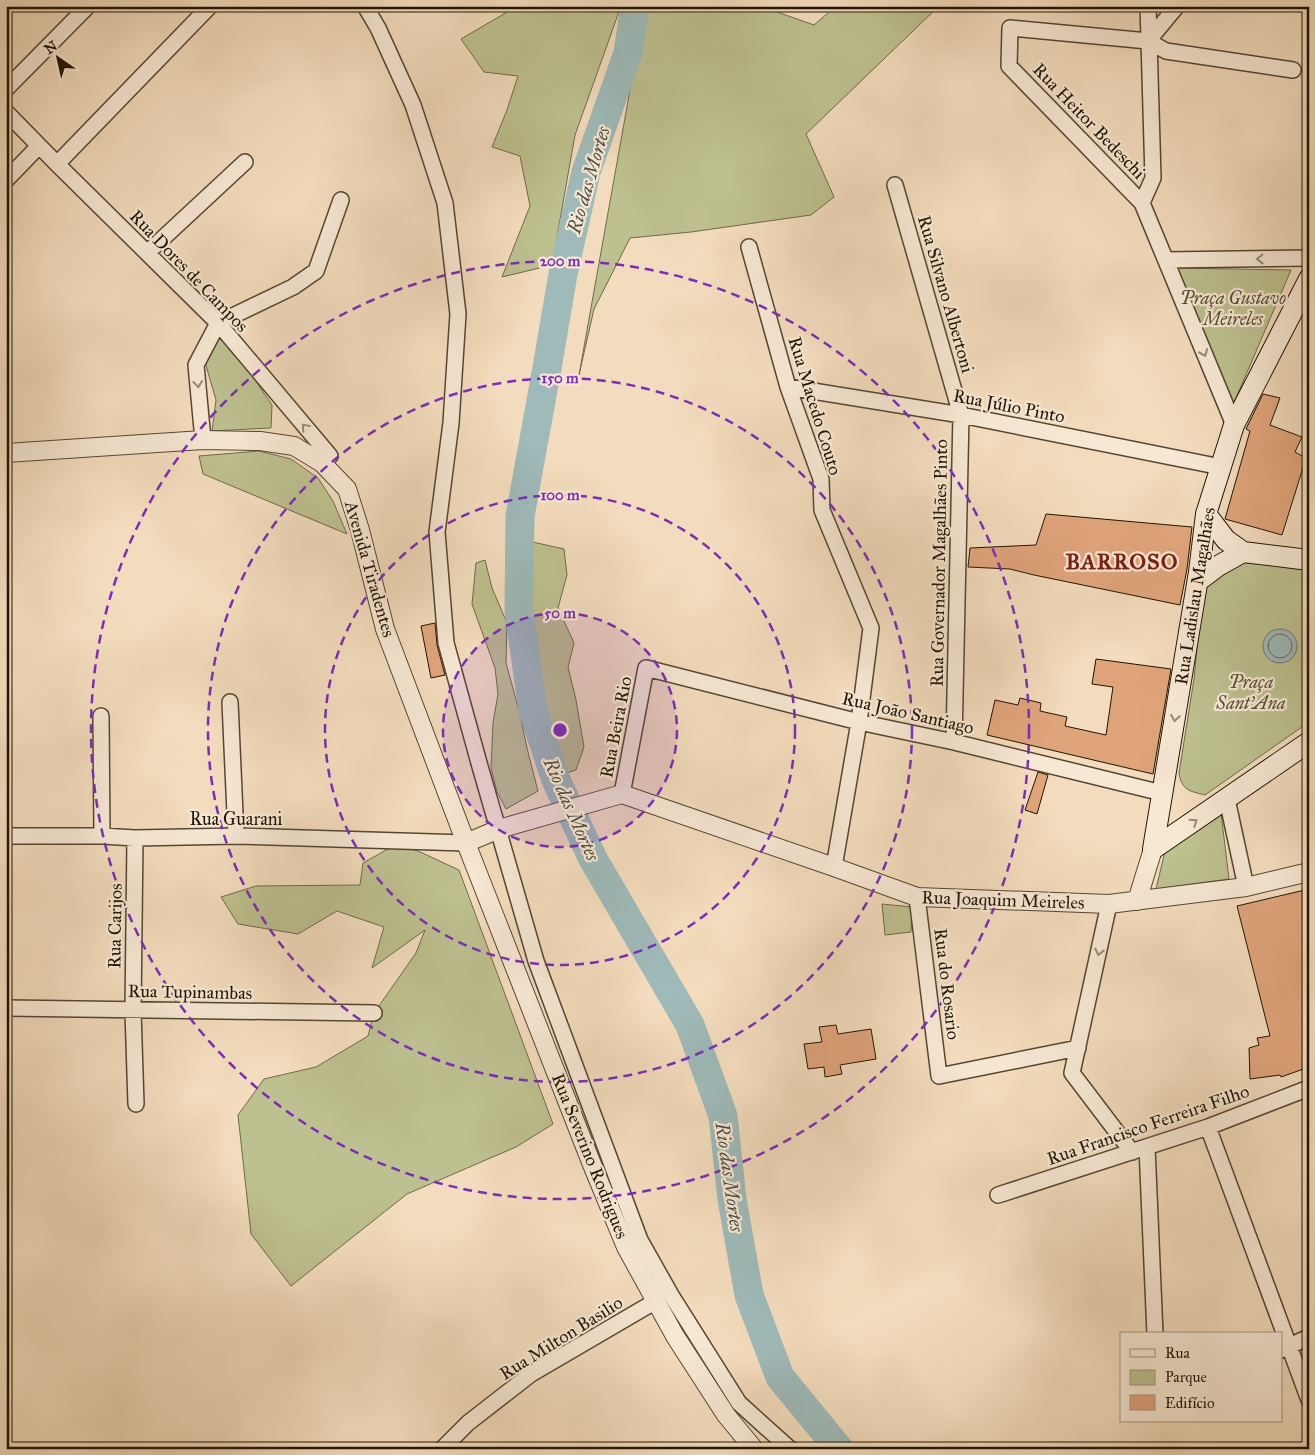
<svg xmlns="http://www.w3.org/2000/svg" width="1315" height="1455" viewBox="0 0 1315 1455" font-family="'IM FELL Great Primer',serif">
  <rect width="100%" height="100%" fill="#f3dcbd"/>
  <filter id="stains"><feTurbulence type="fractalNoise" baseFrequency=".004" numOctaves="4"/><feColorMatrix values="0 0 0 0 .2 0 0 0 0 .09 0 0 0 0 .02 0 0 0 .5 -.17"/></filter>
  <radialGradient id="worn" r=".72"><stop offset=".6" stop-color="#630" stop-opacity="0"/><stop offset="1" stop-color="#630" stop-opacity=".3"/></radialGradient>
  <path fill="#bdc08f" stroke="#6e6a4a" d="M513 6H621L575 135 552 265 502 277 530 206 520 156 492 147 507 110 518 76 484 72 461 39 514 8Z
    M645 6H760L814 25 836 6H939L806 134 834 197 811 215 691 232 630 238 594 309 579 375Z
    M1174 268 1291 270 1233 405Z
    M220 339 236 352 272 405 271 428 212 431 216 400 205 362 207 350Z
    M259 451 291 459 318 478 333 501 347 534 203 474 199 456Z
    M528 541 564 549 567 575 558 608 574 643 568 667 576 700 584 747 576 770 563 774 542 707 527 583Z
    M485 560 492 588 507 623 506 663 519 710 527 748 538 791 506 809 497 792 491 768 493 723 498 694 495 668 472 604 476 563Z
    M1241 562 1274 564 1309 571V722L1205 795C1190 791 1182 791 1179 773L1194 679 1201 607 1207 586Z
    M1221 813 1229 879 1156 889 1165 851Z
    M395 845 418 851 459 870 553 1124 516 1147 407 1194 291 1286 251 1234 238 1115 264 1079 316 1067 368 1036 374 1013 416 953 425 930 372 968 384 927 337 911 298 934 238 924 221 897 256 886 360 885 363 863Z
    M882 904 912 907 911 932 885 935Z"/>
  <path fill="#9ebab9" stroke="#6c7871" d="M1263 646a17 17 0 1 1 34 0a17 17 0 1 1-34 0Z"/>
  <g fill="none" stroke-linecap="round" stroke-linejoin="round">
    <path stroke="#5f675e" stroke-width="1" d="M1268 646a12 12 0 1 1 24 0a12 12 0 1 1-24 0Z"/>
    <path stroke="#9ebab9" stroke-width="29" d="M635 6 628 53 586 172 563 274 547 368 520 516 519 611 533 711 556 780 593 859 690 1025 723 1116 732 1199 749 1295 780 1377 839 1449"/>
  </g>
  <path fill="#e0a47b" stroke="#201404" d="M1263 394 1280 398 1270 425 1302 437 1295 452 1306 458 1282 535 1225 519 1250 431 1246 429Z
    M1046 514 1192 527 1187 569 1180 605 1034 575 1010 569 968 567 970 548 1036 545Z
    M435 623 437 645 445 675 431 678 421 626Z
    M1096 659 1171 669 1153 774 987 735 995 700 1018 705 1020 698 1041 703 1040 711 1067 717 1065 726 1106 735 1113 687 1092 684Z
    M1038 772 1048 775 1037 814 1025 810Z
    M1309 889V1067L1281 1077 1280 1075 1250 1079 1249 1048 1259 1045 1257 1038 1270 1036 1237 906Z
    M836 1025 838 1034 871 1029 876 1059 840 1065 842 1074 825 1077 824 1067 808 1069 804 1044 822 1042 819 1027Z"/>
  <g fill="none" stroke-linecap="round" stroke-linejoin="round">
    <g stroke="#554632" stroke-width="18">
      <path id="minor" d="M365 6 378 28 413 105 445 203 458 314 451 423 437 532 446 643 479 763 536 961 640 1240 671 1295 739 1403 790 1449
        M1148 41 1177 6
        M6 89 88 6
        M6 112 57 164 218 323 330 456 322 463
        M57 164 210 6
        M6 180 39 146
        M895 185 961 415 954 742
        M1142 203 1153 178 1148 6
        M749 247 788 387 821 479 822 510 871 628 859 722 834 867
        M147 253 245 162
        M1166 260 1309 258
        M218 323 293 287 316 271 341 200
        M788 387 961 415 1221 467
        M1234 425 1142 203 1009 66 1010 28 1148 41 1166 51 1293 70
        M203 440 196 365 218 323
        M230 702 236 836
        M101 716 102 836
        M622 794 646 668 859 722 954 742 1162 793
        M1227 799 1246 887
        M6 836H102L135 838 236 836 466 843
        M135 838 133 1011 136 1104
        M917 897 939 1076 1078 1048
        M1109 904 1072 1073 1132 1152
        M6 1008 374 1013
        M1208 1127 1309 1400
        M1147 1147 1155 1334
        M998 1195 1208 1127 1309 1088
        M1281 1350 1309 1337
        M442 1449 468 1423 531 1374 656 1301"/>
    </g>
    <g stroke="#554632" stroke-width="20">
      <path id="tertiary" d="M6 453 203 440 260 441 294 446 322 463 347 489 360 530 385 629 466 843 591 1162 626 1247 675 1336 726 1415 754 1449
        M466 843 499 829 622 794 834 867 917 897 1109 904 1246 887 1309 872
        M1137 901 1153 849"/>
    </g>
    <g stroke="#201404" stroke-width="22">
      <path id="secondary" d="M1206 514 1226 540 1243 552 1309 560
        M1198 581 1218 566 1243 552
        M1153 849 1199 572 1206 514 1234 425 1309 279
        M1153 849 1309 742"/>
    </g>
    <use href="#minor" stroke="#f7e8d4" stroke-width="15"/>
    <use href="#tertiary" stroke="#f7e8d4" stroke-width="18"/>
    <use href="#secondary" stroke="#f7e8d4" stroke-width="20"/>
  </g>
  <defs><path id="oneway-chevron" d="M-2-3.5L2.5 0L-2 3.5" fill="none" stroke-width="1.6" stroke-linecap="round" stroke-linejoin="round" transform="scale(1.25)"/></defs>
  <g stroke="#968976">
    <use href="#oneway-chevron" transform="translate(1260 259) rotate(179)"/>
    <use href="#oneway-chevron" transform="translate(1204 353) rotate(68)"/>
    <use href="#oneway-chevron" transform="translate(198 384) rotate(84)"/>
    <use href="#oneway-chevron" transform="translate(305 427) rotate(-130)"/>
    <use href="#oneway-chevron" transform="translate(1175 718) rotate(99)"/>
    <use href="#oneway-chevron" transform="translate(1194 822) rotate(-34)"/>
    <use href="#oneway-chevron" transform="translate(1099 952) rotate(102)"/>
  </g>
  <circle cx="560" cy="730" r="117" fill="#7b2cbf" fill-opacity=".12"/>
  <g fill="none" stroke="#7b2cbf" stroke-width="2.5" stroke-dasharray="9 6">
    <circle cx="560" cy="730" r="117"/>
    <circle cx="560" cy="730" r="235"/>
    <circle cx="560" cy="730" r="352"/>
    <circle cx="560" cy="730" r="469"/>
  </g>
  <g text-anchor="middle" stroke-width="4.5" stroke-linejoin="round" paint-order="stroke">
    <g font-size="18" fill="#201404" stroke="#f7e8d4">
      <text transform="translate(1089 121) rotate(46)" y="6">Rua Heitor Bedeschi</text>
      <text transform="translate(189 271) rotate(46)" y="6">Rua Dores de Campos</text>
      <text transform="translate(946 294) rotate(74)" y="6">Rua Silvano Albertoni</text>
      <text transform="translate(815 406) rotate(73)" y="6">Rua Macedo Couto</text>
      <text transform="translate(1009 406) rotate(11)" y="6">Rua Júlio Pinto</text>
      <text transform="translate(939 563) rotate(-89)" y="6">Rua Governador Magalhães Pinto</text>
      <text transform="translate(370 569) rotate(74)" y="6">Avenida Tiradentes</text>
      <text transform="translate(1195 596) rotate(-81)" y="6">Rua Ladislau Magalhães</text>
      <text transform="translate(908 713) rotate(13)" y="6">Rua João Santiago</text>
      <text transform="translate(616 727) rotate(-79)" y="6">Rua Beira Rio</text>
      <text x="236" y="825">Rua Guarani</text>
      <text transform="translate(1003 900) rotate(2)" y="6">Rua Joaquim Meireles</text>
      <text transform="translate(115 926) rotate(-89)" y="6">Rua Carijos</text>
      <text transform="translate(947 984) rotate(83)" y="6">Rua do Rosario</text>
      <text transform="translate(190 992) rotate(1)" y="6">Rua Tupinambas</text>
      <text transform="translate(1148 1125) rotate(-19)" y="6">Rua Francisco Ferreira Filho</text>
      <text transform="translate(590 1156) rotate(68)" y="6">Rua Severino Rodrigues</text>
      <text transform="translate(561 1338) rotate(-32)" y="6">Rua Milton Basilio</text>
    </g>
    <g font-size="18" font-style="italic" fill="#575035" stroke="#f7e8d4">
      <text x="1233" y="304">Praça Gustavo<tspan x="1233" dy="21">Meireles</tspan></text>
      <text x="1251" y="688">Praça<tspan x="1251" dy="21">Sant'Ana</tspan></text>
    </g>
    <g font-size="19" font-style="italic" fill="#4c4e43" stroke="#f7e8d4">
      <text transform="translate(588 180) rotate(-74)" y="7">Rio das Mortes</text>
      <text transform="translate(572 809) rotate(66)" y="7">Rio das Mortes</text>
      <text transform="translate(730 1177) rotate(82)" y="7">Rio das Mortes</text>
    </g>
    <g font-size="22" font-weight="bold" letter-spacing="1" fill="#7a1f14" stroke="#f7e8d4">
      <text x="1122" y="569">BARROSO</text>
    </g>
  </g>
  <circle cx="560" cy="730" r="8" fill="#7b2cbf" stroke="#f7e8d4" stroke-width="2.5"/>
  <g font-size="15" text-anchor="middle" font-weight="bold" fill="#7b2cbf" stroke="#f7e8d4" stroke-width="4.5" stroke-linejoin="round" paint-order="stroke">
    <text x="560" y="266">200 m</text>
    <text x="560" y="383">150 m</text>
    <text x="560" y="500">100 m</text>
    <text x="560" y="618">50 m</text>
  </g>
  <rect width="1315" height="1455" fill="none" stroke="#f3dcbd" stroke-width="25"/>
  <rect x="8" y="8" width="1300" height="1440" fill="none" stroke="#201404" stroke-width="2.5"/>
  <rect x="12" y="12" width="1290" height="1430" fill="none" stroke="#201404"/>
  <rect x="1120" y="1332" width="162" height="90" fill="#f7e8d4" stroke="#a19381"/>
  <rect x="1130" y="1349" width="25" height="8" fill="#f7e8d4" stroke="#a19381"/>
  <text x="1165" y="1358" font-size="15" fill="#201404">Rua</text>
  <rect x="1130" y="1370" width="25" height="15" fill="#bdc08f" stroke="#a19381"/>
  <text x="1165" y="1382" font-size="15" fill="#201404">Parque</text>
  <rect x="1130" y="1395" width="25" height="15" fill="#e0a47b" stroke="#a19381"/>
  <text x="1165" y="1408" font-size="15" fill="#201404">Edifício</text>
  <g transform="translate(58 58) rotate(326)" stroke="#f7e8d4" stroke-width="4" paint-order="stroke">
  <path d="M0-4L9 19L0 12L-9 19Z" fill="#201404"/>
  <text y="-8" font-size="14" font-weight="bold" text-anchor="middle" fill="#201404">N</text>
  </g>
  <rect width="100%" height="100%" filter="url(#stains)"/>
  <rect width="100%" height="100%" fill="url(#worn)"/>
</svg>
